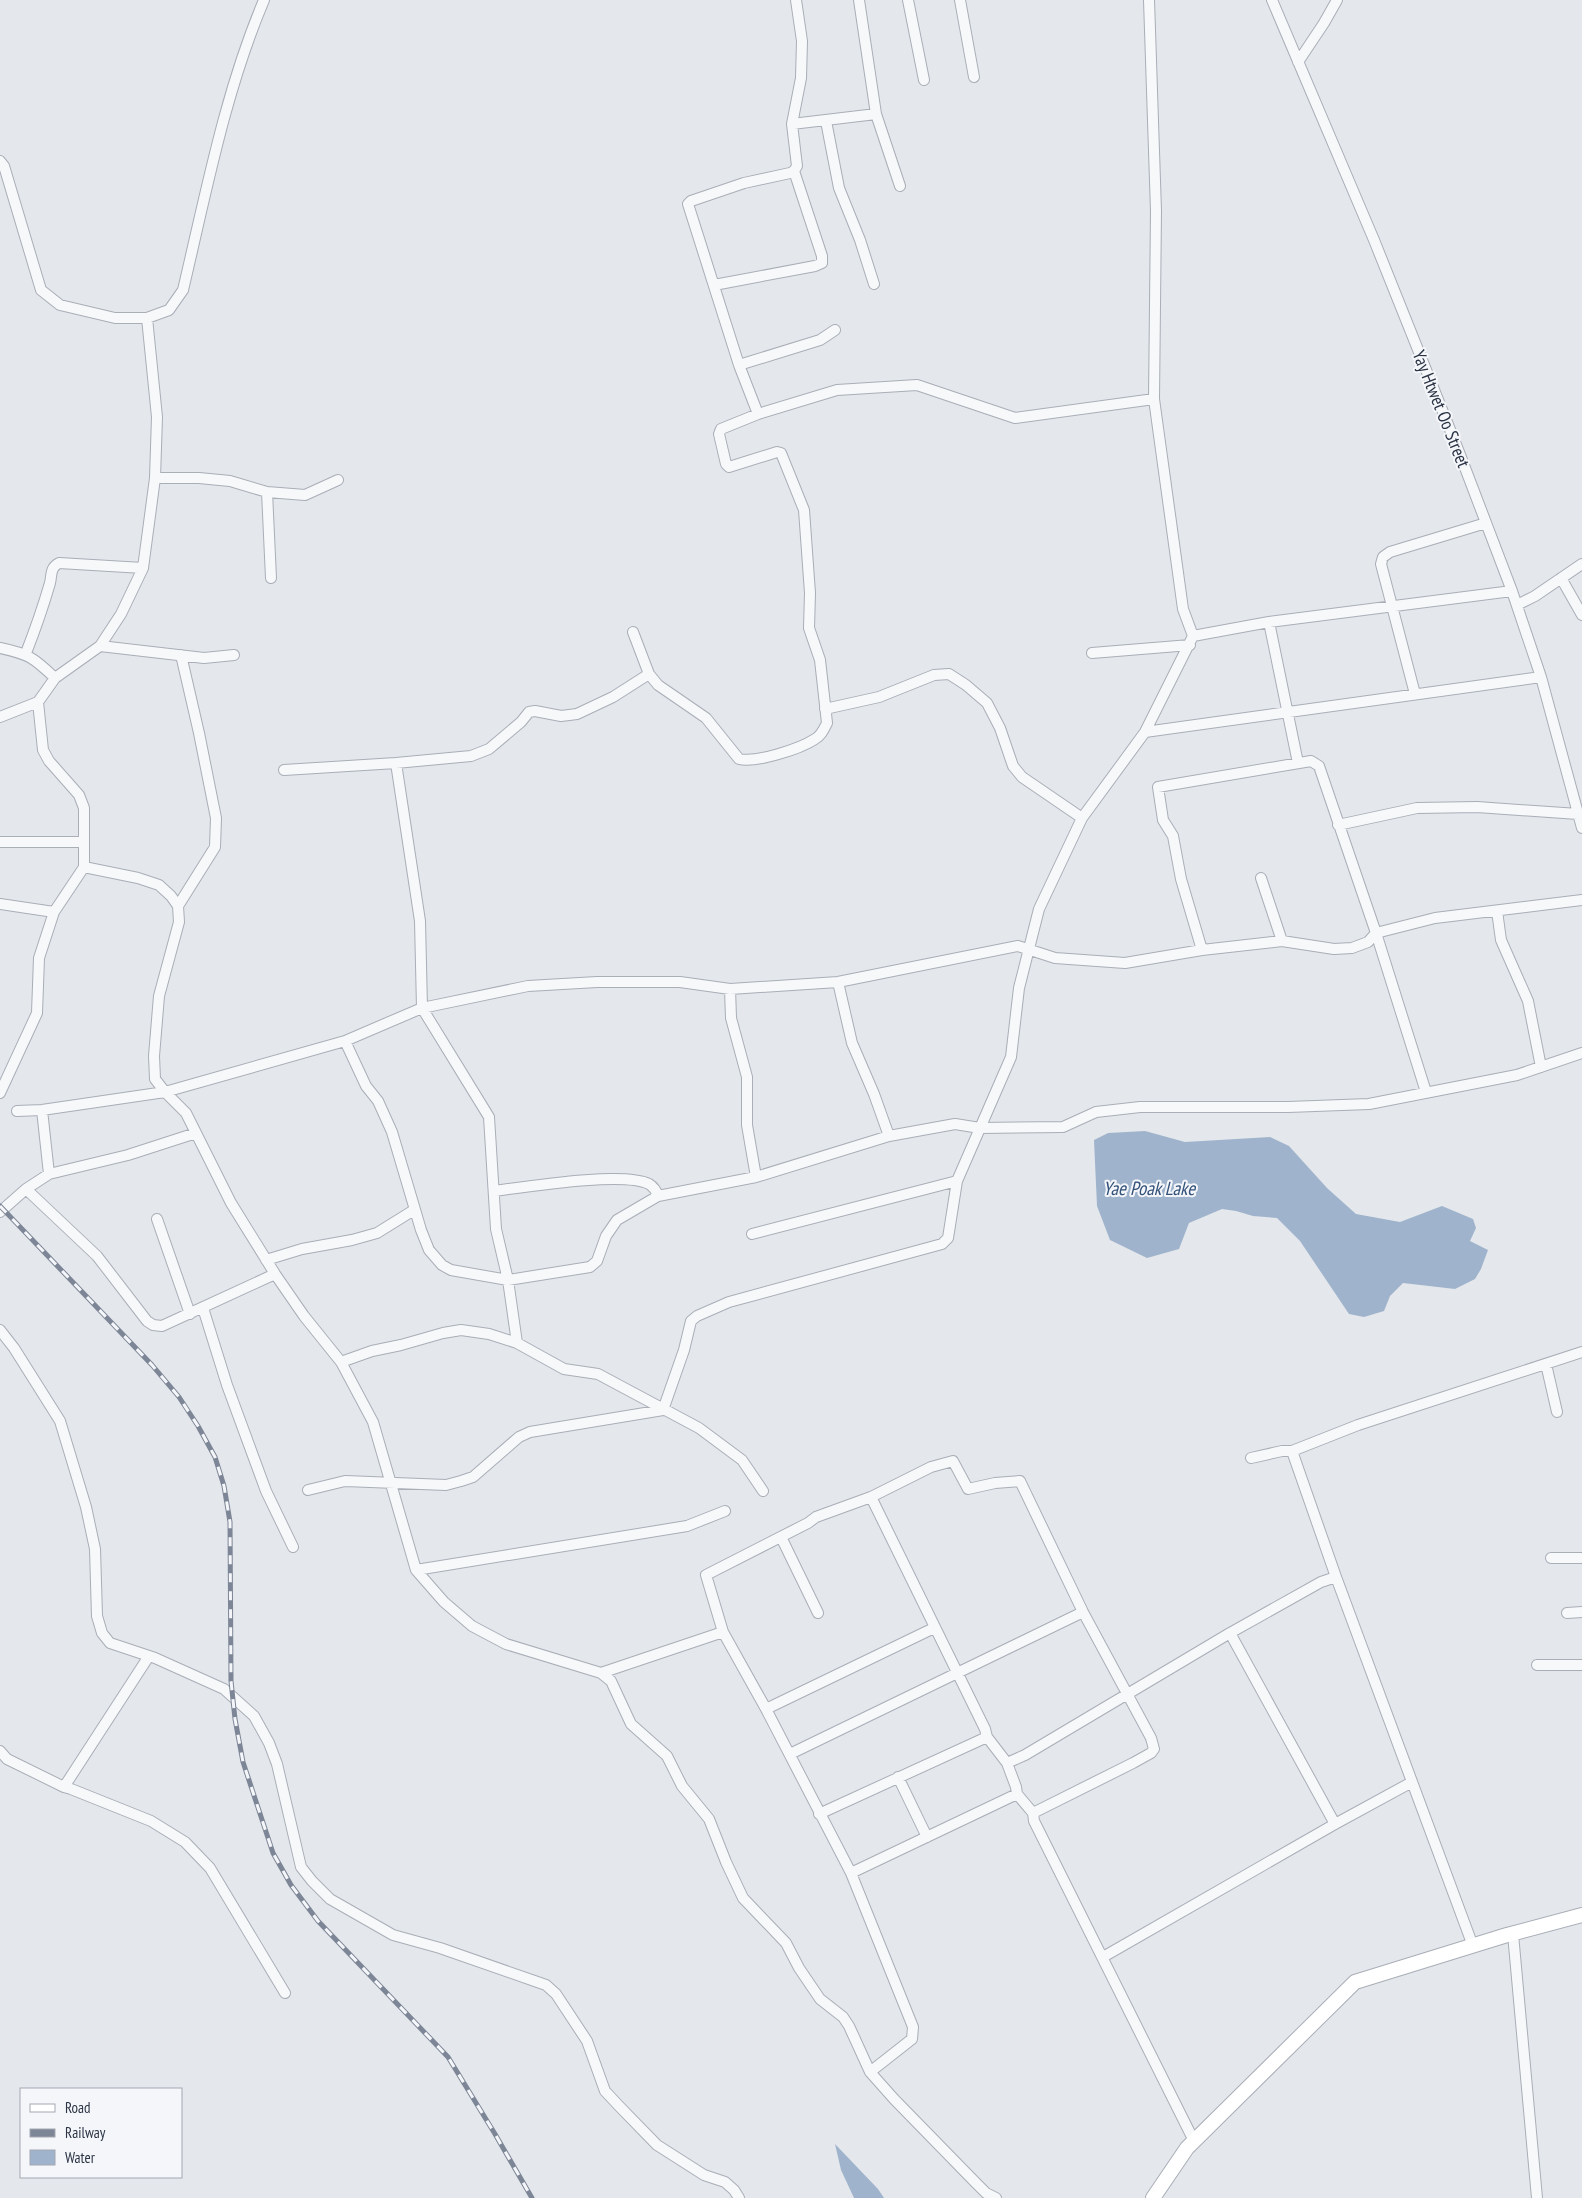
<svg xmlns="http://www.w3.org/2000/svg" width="1582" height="2198" viewBox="0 0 1582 2198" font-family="'PT Sans Narrow',sans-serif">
  <rect width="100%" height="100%" fill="#e4e7ec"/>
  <path fill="#9fb4cc" d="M1145 1131 1185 1142 1270 1137 1289 1146 1327 1188 1356 1214 1400 1222 1442 1206 1473 1219 1476 1228 1470 1241 1488 1250 1481 1269 1475 1279 1455 1289 1403 1283 1390 1296 1384 1311 1364 1317 1349 1314 1300 1241 1277 1218 1253 1216 1236 1211 1222 1209 1189 1223 1179 1249 1147 1258 1110 1240 1097 1206 1094 1140 1108 1133Z
    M835 2144 878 2189 884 2198H854L841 2170Z"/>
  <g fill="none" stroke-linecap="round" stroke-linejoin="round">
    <g stroke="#a9aeb7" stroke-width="12">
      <path id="street" d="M859 0 876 114 900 186
        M908 0 924 80
        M960 0 974 77
        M1272 0 1374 240 1459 452 1512 591 1541 677 1582 828
        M1298 62 1324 23 1337 0
        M826 121 839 188 860 240 874 284
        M792 124 876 114
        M0 161 4 166 41 290 60 305 115 318H147L169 310 183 290C206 193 225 92 264 0
        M714 285 815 266 822 263V256L794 171
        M739 365 820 340 835 330
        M758 414 739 365 688 204 691 201 744 183 790 173 794 171 797 166 792 124 801 78 802 41 796 0
        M155 478H199L230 481 267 492 305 495 338 480
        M267 492 271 578
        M1561 578 1582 615
        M1517 605 1535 596 1582 564
        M1269 622 1298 763
        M633 632 649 674 658 685 706 718 739 759C756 763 800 749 815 739 821 736 824 729 827 723L820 660 809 628 810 593 804 510 781 453 777 452 729 467 726 464 719 434 721 429 758 414 837 390 917 385 1015 418 1154 399
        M1193 636 1269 622 1512 591
        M100 646 204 658 234 655
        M0 648C29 654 34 658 55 678
        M26 653C35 630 43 607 50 583 52 574 50 568 59 563L143 568
        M1092 653 1190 645
        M1415 694 1381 564 1383 557 1390 552 1486 523
        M825 709 879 697 934 675 949 674 966 685 987 703 1000 728 1013 766 1022 777 1082 818
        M0 717 38 702 55 678 100 646 121 614 143 568 155 478 157 417 147 318
        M1145 732 1541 677
        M396 763 420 921 422 1008 489 1117 496 1229 508 1280 517 1343
        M284 770 396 763 471 756 489 749 521 722 529 712 535 711 561 716 577 714 613 697 649 674
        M1338 825 1417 808 1477 807 1578 814
        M0 842H84
        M84 867 138 878 159 885 171 896 178 906 179 922 159 996 154 1056 155 1079 165 1092 186 1113 231 1203 275 1274 304 1316 341 1362 373 1422 416 1570 444 1602 472 1626 506 1644 601 1673 611 1681 631 1724 667 1756 682 1786 709 1819 726 1862 743 1898 786 1943 799 1968 820 1999 843 2017 849 2026 870 2072 894 2099 975 2182 986 2193 996 2198
        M1261 878 1282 941
        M0 904 54 912
        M178 906 215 847 216 818 199 733 181 655
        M1497 911 1501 940 1528 1001 1541 1067
        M1202 950 1181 879 1173 836 1163 820 1158 787 1311 761 1319 766 1376 933 1426 1092
        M838 982 852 1043 874 1094 889 1136
        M730 989 731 1018 747 1077V1125L756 1177
        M345 1041 366 1086 378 1101 392 1132 421 1230 429 1250 442 1265 451 1270 508 1280 590 1267 597 1261 606 1236 617 1220 658 1196 756 1177 889 1136 955 1124 980 1128 1063 1127 1096 1112 1140 1107H1288L1369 1104 1517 1075 1582 1053
        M0 1093 37 1013 39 958 54 912 84 867V808L79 795 49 761 43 750 38 702
        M42 1110 49 1174
        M17 1111 42 1110 165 1092 345 1041 422 1008 528 986 597 982H680L730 989 838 982 1018 946 1055 958 1125 963 1202 950 1282 941 1334 949 1352 948 1368 942 1376 933 1435 918 1582 900
        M26 1189 97 1256 147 1321 153 1325 162 1326 275 1274
        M494 1191C525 1187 623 1171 649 1184 654 1187 656 1190 658 1196
        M0 1212 26 1189 49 1174 128 1155 196 1133
        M157 1219 190 1314
        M752 1234 957 1181
        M266 1260 302 1249 352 1240 377 1233 414 1210
        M203 1308 227 1385 266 1491 293 1547
        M0 1330 14 1348 60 1421 86 1507 95 1549 97 1616 102 1633 110 1643 155 1658 224 1689 254 1716 269 1743 277 1764 301 1867 312 1881 330 1899 393 1935 440 1948 546 1985 556 1994 587 2041 605 2091 619 2106 657 2145 704 2175 725 2182 734 2190 739 2198
        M341 1362 372 1351 401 1345 443 1333 461 1330 489 1334 517 1343 564 1369 598 1374 699 1428 742 1460 763 1491
        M1546 1364 1557 1412
        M1292 1451 1336 1577 1473 1946
        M1251 1458 1282 1451H1292L1358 1425 1582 1352
        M308 1490 345 1481 446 1485 461 1481 473 1477 519 1437 530 1432 663 1410 684 1350 691 1321 697 1316 729 1302 942 1244 948 1238 957 1181 1011 1057 1019 988 1039 909 1082 818 1145 732 1193 636 1183 609 1154 399 1156 211 1149 0
        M871 1497 985 1729 987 1737 1007 1763 1016 1787 1017 1794 1033 1813 1034 1821 1194 2141
        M781 1537 818 1613
        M1551 1558H1582
        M416 1570 687 1526 725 1511
        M1567 1613 1582 1612
        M1230 1633 1335 1824
        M1537 1665H1582
        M601 1673 723 1632
        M766 1709 934 1628
        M0 1751 7 1759 64 1787 149 1656
        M790 1754 1083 1612
        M1007 1763 1025 1755 1230 1633 1321 1582 1336 1577
        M898 1777 927 1837
        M64 1787 71 1789 151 1821 185 1842 210 1868 285 1993
        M819 1814 987 1737
        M851 1873 1017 1794
        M1513 1934 1537 2198
        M1103 1957 1335 1824 1412 1782
        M870 2072 912 2039 913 2027 851 1873 766 1709 723 1632 706 1575 808 1523 816 1517 871 1497 931 1467 953 1461 968 1489 995 1483 1020 1481 1083 1612 1151 1738 1154 1749 1151 1753 1133 1763 1033 1813"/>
    </g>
    <g stroke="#a9aeb7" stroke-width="16">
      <path id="secondary" d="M1153 2198 1187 2148 1355 1982 1507 1935 1582 1915"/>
    </g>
    <use href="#street" stroke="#f7f8fa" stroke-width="10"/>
    <use href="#secondary" stroke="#fff" stroke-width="14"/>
    <g stroke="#7d8696" stroke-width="5">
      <path id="rail" d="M0 1206 152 1365 179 1397 198 1426 215 1457 224 1486 230 1522 231 1681 235 1719 243 1762 273 1853 291 1885 318 1921 448 2057 495 2134 532 2198"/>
    </g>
    <use href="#rail" stroke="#f4f6f9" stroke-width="3" stroke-dasharray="9" stroke-linecap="butt"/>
  </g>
  <g text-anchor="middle" stroke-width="4" stroke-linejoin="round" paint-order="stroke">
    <g font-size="18" fill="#2b3445" stroke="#f4f6f9">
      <text transform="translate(1441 409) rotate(68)" y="6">Yay Htwet Oo Street</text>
    </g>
    <g font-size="19" font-style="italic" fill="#34527a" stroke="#f4f6f9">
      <text x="1149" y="1195">Yae Poak Lake</text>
    </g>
  </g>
  <rect x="20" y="2088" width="162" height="90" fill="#f4f6f9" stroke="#a4a8b1"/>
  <rect x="30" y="2104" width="25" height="8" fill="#ffffff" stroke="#a4a8b1"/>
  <text x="65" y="2113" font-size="15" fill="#2b3445">Road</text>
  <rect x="30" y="2129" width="25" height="8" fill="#7d8696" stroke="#a4a8b1"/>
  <text x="65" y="2138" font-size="15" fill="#2b3445">Railway</text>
  <rect x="30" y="2150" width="25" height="15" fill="#9fb4cc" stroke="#a4a8b1"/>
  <text x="65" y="2163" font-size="15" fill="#2b3445">Water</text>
</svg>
